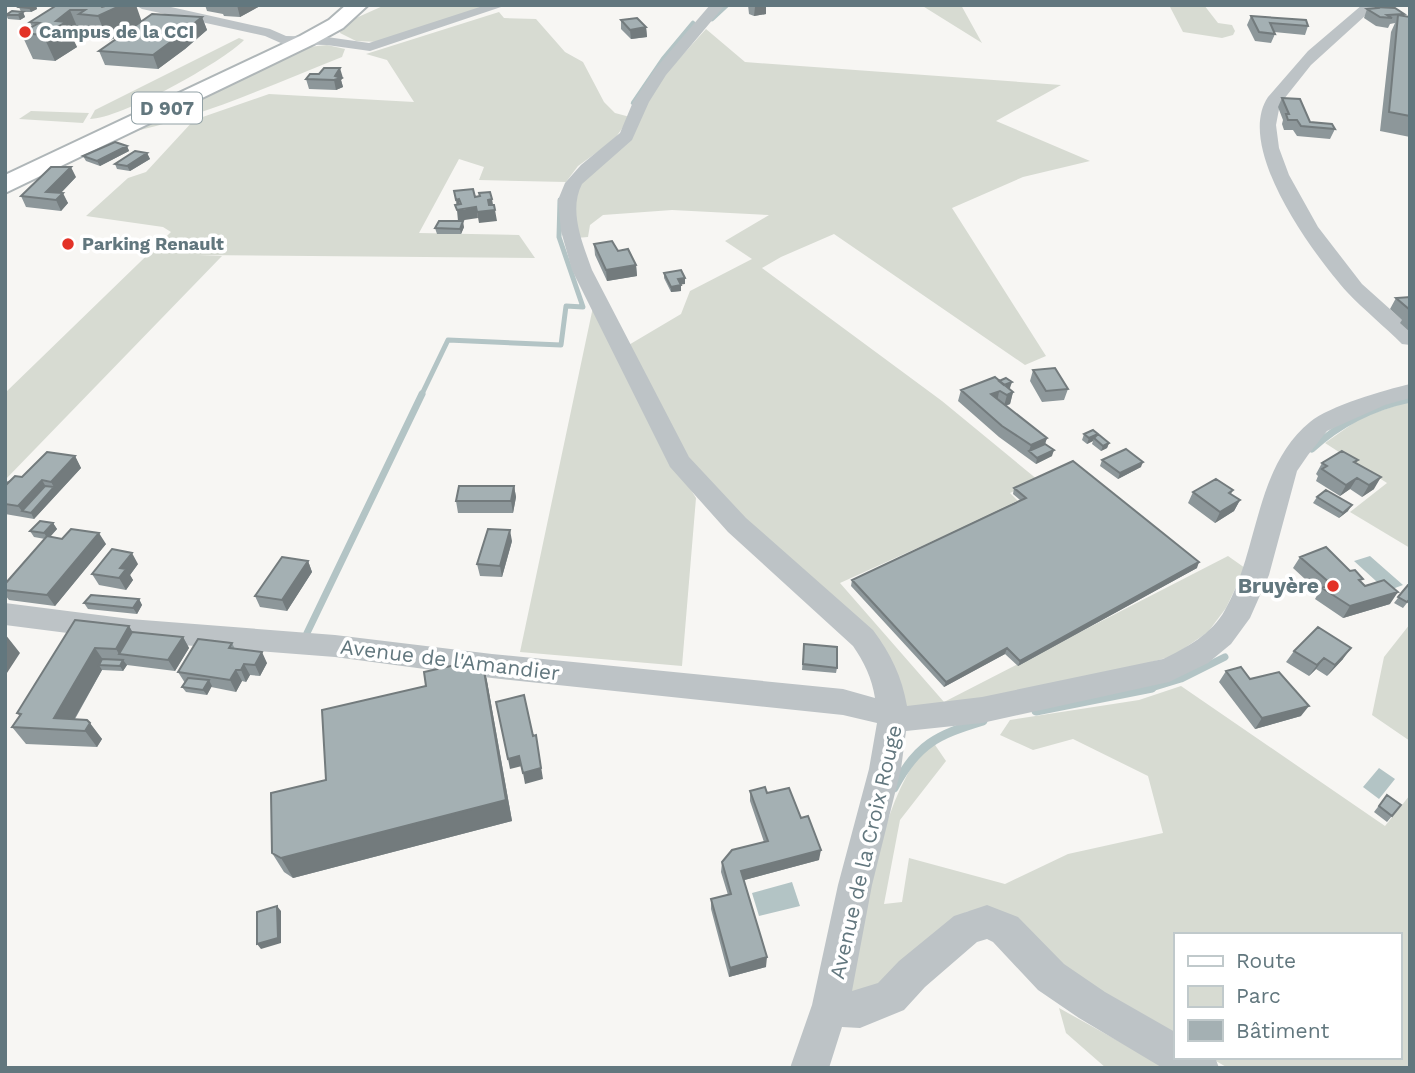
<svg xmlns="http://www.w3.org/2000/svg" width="1415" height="1073" viewBox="0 0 1415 1073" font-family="'Work Sans',sans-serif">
  <rect width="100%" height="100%" fill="#f7f6f3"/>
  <path fill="#d7dbd2" d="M385 5H493L379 42 356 41 340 33 341 29 356 18Z
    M922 5H961L982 43 921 5Z
    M1169 5H1204L1218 23 1232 25 1235 31 1233 35 1222 38 1183 32Z
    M499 12 504 18 536 19 565 52 583 62 604 102 615 113 630 117 614 140 578 166 566 182 479 180 484 167 459 159 419 233 519 235 535 258 198 255 222 256 5 480V393L171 232 163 227 86 216 128 178 146 172 194 120 269 94 414 102 387 60 366 54Z
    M706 29 745 62 1061 85 996 121 1090 161 1023 177 952 208 1046 356 1025 365 834 234 781 257 762 268 942 401 1038 480 1010 493 1019 502 840 583 944 702 1228 556 1245 568 1226 608 1208 632 1173 656 1126 669 946 707 905 706 891 664 714 493 687 455 627 346 681 314 690 291 752 259 725 241 769 215 672 210 603 215 590 225 588 237 576 238 573 205 577 189 594 168 633 132 650 91Z
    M239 38 244 40C223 62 120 119 90 119L95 110Z
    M327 45 345 49 342 57C271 85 198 119 122 134L308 47Z
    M31 111 89 113 83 123 19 119Z
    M593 307 666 449 696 498 682 666 520 652Z
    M1410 401V548L1350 512 1387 483 1325 443 1362 417Z
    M1410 624V741L1372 715 1384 657Z
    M1181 686 1385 826 1410 795V1068H1228L1209 1057H1399V935H1175V1038L1070 980 982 909 966 912 884 988 851 992C866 911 877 803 931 739L946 761 900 820 884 904 902 902 909 858 1005 884 1068 854 1163 833 1148 776 1073 739 1033 750 1000 735 1010 720 1139 700Z
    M1059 1008 1167 1068H1106L1066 1033Z"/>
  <path fill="#b3c4c5" d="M1370 556 1403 585 1387 591 1354 561Z
    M1379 768 1395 779 1379 799 1363 787Z
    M792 882 800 906 759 916 752 893Z"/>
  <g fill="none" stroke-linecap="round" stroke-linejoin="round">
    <path stroke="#b3c4c5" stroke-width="4.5" d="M712 19 727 5
      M633 103 663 59 693 23"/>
    <path stroke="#b3c4c5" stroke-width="5" d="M421 396 448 340 561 345 566 306 583 307 559 237 560 200"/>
    <path stroke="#b3c4c5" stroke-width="7" d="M1312 449C1340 423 1372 407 1410 399
      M307 633 422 394
      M1145 690 1181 679 1225 657"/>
    <path stroke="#b3c4c5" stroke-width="9" d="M1036 711 1152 688
      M894 788C917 744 937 735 983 721"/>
    <g stroke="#afb6b8" stroke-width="4">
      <path id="primary" d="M346 5H368L343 28 314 44 5 193V175L300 36 329 20Z"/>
    </g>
    <path fill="#bdc3c6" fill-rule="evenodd" d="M135 5H162L270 29 286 36 327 37 369 43 486 5H507L370 51 327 45 283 44 265 36 142 9Z
      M710 5H725L666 75 649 102 632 140 582 184C568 211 583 244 592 270L689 457 746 518 873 630C891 654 902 677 907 706L982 697 1163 659C1186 648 1212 634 1225 610 1259 551 1254 468 1310 422 1329 406 1385 390 1410 384V398L1385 405 1327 431 1308 455 1297 471 1269 575 1250 618 1231 644 1208 663 1169 682 982 723 906 731 901 769 872 885 852 991 878 983 899 961 954 916 987 905 1018 917 1064 964 1105 992 1175 1032V1057H1215L1219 1068 1161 1067 1079 1018 1038 990 993 942 987 939 977 942 925 987 904 1010 860 1028 842 1027 829 1068H790L812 1005 838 885 869 769 877 723 843 715 492 678 335 657 130 641 5 625V603L130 619 335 635 492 654 843 689 875 698C872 678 864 662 853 646L728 532 670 467 572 270 561 231 558 200 565 183 581 165 620 133 633 102 655 69Z
      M1362 5H1377L1311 65 1280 104 1276 125 1279 148 1289 175 1318 227 1362 284 1410 327V345L1402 344C1384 326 1364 310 1347 292 1314 255 1234 148 1268 97L1308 51Z"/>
    <use href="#primary" fill="#fff" fill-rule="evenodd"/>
  </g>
  <path fill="#8d979a" d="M22 5H43L36 6 37 9 31 12H21L19 7Z
    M53 5H105L141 21 202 17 207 30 185 49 158 69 105 65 99 51 122 35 108 41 89 40 87 35 81 36 74 41 77 47 55 61 33 59 21 33 32 27 30 22 54 7Z
    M205 5H262L240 17 224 16 223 14 207 11Z
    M748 5H766V14L754 16 749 14Z
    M1375 7 1410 17V137L1380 131 1391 32 1395 23 1390 24 1388 28 1376 26 1364 18 1367 9 1374 8Z
    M23 12 25 17 20 20 8 19 6 15Z
    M1251 16 1308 26 1305 35 1274 32 1275 34 1271 43 1255 41 1247 25Z
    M621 20 646 27 647 37 631 39 621 29Z
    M319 74 343 78 341 80 343 87 336 90 309 89 306 79Z
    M1282 98 1310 122 1335 129 1330 139 1297 136 1293 130H1284L1282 124 1283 120 1278 107Z
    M127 146 129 151 100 166 86 161 83 156Z
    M147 153 150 159 130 171 117 169 115 164Z
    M76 177 61 193 68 203 61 211 26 207 21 196Z
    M464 227 461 234H437L435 228Z
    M594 244 618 251 636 265 637 276 607 281 595 255Z
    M664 273 685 284H680L681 291 671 292 664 278Z
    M1410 297V332L1400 323 1402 320 1390 309 1396 298Z
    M1033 370 1068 389 1064 400 1042 402 1030 381Z
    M1010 388 1008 389 1013 392 1010 404 1006 406 1047 438 1045 444 1052 456 1036 464 999 437 958 401 961 390Z
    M1084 434 1109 443 1107 448 1101 451 1092 444 1093 441 1087 444 1082 440Z
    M75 456 81 468 34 519 5 514V482L22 477Z
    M1102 460 1141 467 1118 479 1100 466Z
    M1358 460 1356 463 1374 489 1362 497 1350 489 1340 496 1316 481 1318 476 1316 474 1322 463Z
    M514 486 516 497 513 513H458L456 501Z
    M1014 488 1197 568 1018 666 1005 654 944 687 851 586 852 580 1020 500 1013 494Z
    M1233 490 1231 494 1240 500 1234 511 1215 523 1188 503 1193 492Z
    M1317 497 1348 511 1339 518 1313 503Z
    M53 523 57 529 50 537 106 544 55 606 9 600 5 595V584L45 539 34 537 30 531Z
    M512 541 502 577 480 576 477 564Z
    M1300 557 1350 571 1365 586 1390 604 1343 618 1315 599 1319 592 1293 568Z
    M308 561 312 572 287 611 260 607 255 596Z
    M138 564 130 575 133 580 126 590 99 585 92 574Z
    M1408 585 1410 599 1403 608 1394 603Z
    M139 599 142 605 137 614 88 609 84 603Z
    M75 620 129 626 132 632 183 637 189 648 175 671 127 665 123 671 102 670 75 719 87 720 102 739 97 747 26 744 12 727 20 716 17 713Z
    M232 643 235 649 267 663 260 676 250 675 246 682 242 681 236 692 211 687 207 695 186 692 182 687 185 683 178 672Z
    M804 644 837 668 836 673 802 670Z
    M1294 651 1343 659 1327 676 1316 669 1309 676 1286 662Z
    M482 659 487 681 512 821 293 878 284 872 272 853 326 780 426 686Z
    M1226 671 1250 679 1301 716 1255 729 1219 682Z
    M750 791 767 793 801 818 819 860 744 880 766 967 729 977 711 909V899L728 895 721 872 722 862 764 842 750 801Z
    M1387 795 1392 816 1387 822 1374 812Z"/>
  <path fill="#737b7d" d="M34 5H36L37 9 31 12 29 8Z
    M90 5H105L107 12 122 5H136L143 25 108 41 98 16Z
    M237 5H262L240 17Z
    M766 5V14L754 16 755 7Z
    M70 10 81 36 74 41 77 47 55 61 43 35 56 21Z
    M23 12 25 17 20 20 18 15Z
    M202 17 207 30 185 49 158 69 153 55Z
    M646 27 647 37 631 39 630 30Z
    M340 68 343 78 341 80 343 87 336 90 334 80 335 76Z
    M127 146 129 151 100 166 97 161Z
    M147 153 150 159 130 171 127 166Z
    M71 167 76 177 54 200 46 192Z
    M63 193 68 203 61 211 56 200Z
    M459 199 461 210 476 207 478 218 458 221 456 200Z
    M492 199 494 210H489L488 200Z
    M495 210 497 221 479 223 477 212Z
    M463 221 464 227 461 234 460 229Z
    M636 265 637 276 607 281 606 270Z
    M685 278V284L678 285V279Z
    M681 285V291L671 292V287Z
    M1012 382 1010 388 999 392 997 402 991 394 999 387Z
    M1013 392 1010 404 1004 406 1007 395Z
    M1098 434 1094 438 1093 441 1087 444 1089 438Z
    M1047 438 1043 449 1029 451 1031 445Z
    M1109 443 1107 448 1101 451 1103 446Z
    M1054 450 1052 456 1036 464 1037 458Z
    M75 456 81 468 34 519 31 513 54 487 51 482Z
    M1143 462 1141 467 1118 479 1120 473Z
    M1381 477 1374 489 1362 497 1369 485Z
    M1357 478 1350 489 1340 496 1346 485Z
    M42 480 49 492 22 511 18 506Z
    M514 486 516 497 513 513 511 501Z
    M1240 500 1234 511 1215 523 1220 512Z
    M1352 505 1348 511 1339 518 1343 513Z
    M53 523 57 529 48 539 44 533Z
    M510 530 512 541 502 577 500 566Z
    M99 533 106 544 55 606 47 595Z
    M132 553 138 564 130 575 133 580 126 590 119 578 120 568Z
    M308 561 312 572 287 611 282 600Z
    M1199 562 1197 568 1018 666 1020 661Z
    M1398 592 1390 604 1343 618 1350 606Z
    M139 599 142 605 137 614 133 608Z
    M129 626 139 643 119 654 116 649Z
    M5 634 20 653 5 676Z
    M183 637 189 648 175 671 168 660Z
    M95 648 106 664 99 665 102 670 68 730 54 718Z
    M1007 648 1005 654 944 687 946 682Z
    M1351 648 1343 659 1327 676 1335 665Z
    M262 652 267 663 260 676 255 665Z
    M1324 658 1316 669 1309 676 1317 665Z
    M482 659 487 681 512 821 293 878 281 858Z
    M123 660 127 665 123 671 120 666Z
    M244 664 250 675 246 682 241 670Z
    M236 670 242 681 236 692 230 680Z
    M209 680 212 686 207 695 203 690Z
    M1309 706 1301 716 1255 729 1262 718Z
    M90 723 102 739 97 747 85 731Z
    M536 735 543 779 525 784 523 773Z
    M519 756 522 766 510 769 508 759Z
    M821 850 819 860 741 881V871Z
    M277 906 281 911V943L261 949 257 944Z
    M767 957 766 967 729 977 730 968Z"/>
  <path fill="#a4b0b3" stroke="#737b7d" stroke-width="2" d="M22 5H34L29 8 19 7Z
    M57 5H100L102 7 109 5H122L98 16 79 14 85 10H70L56 21 66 22 43 35 21 33 39 23 30 22Z
    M1375 7 1395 8 1404 14 1387 15 1392 18 1380 17 1367 9 1377 8Z
    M12 11 23 12 18 15H6Z
    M152 14 202 17 180 35 153 55 99 51Z
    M1398 15 1410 17V116L1389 112Z
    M1251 16 1306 20 1308 26 1270 23 1275 34 1259 32Z
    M637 18 646 27 630 30 621 20Z
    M324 68H340L335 76 341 78 334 80 306 79 310 74H319Z
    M1282 98 1300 99 1310 122 1332 124 1335 129 1301 126 1297 120H1288L1286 114H1289Z
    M115 142 127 146 97 161 83 156Z
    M135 151 147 153 127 166 115 164Z
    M51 167H71L46 192 63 193 56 200 21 196Z
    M473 189 475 197 480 196 479 193 490 192 492 199 488 200 489 205H494L495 210 477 212 476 207 457 210 455 205 461 204 459 199 456 200 454 191Z
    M439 221H463L460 229 435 228Z
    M612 241 618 251 628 249 636 265 606 270 594 244Z
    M681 270 685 278 678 279 681 285 671 287 664 273Z
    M1410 297V310L1396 298Z
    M1055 368 1068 389 1046 391 1033 370Z
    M995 377 1013 392 1007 395 1000 391 991 394 1047 438 1031 445 1002 426 961 390Z
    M1006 378 1012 382 1004 385 999 381Z
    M1093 430 1098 434 1089 438 1084 434Z
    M1098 434 1109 443 1103 446 1094 438Z
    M1045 444 1054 450 1037 458 1029 451Z
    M1126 449 1143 462 1120 473 1102 460Z
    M1342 451 1358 460 1354 462 1381 477 1369 485 1357 478 1346 485 1322 469 1327 466 1322 463Z
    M47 452 75 456 51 482 42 480 18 506 5 504V486L15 476 22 477Z
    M1073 461 1199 562 1020 661 1007 648 946 682 852 580 1026 498 1014 488Z
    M1216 479 1233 490 1229 493 1240 500 1220 512 1193 492Z
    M45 486 54 487 31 513 22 511Z
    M459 486H514L511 501H456Z
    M1326 490 1352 505 1343 513 1317 497Z
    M40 521 53 523 44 533 30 531Z
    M71 529 99 533 47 595 5 590V584L47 536 62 539Z
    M488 529 510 530 500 566 477 564Z
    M1326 547 1350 571 1355 570 1363 579 1359 580 1365 586 1384 580 1398 592 1350 606 1322 588 1331 584 1300 557Z
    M112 549 132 553 120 568 126 569 119 578 92 574Z
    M282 557 308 561 282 600 255 596Z
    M1408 585H1410V599L1407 602 1398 597Z
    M91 595 139 599 133 608 84 603Z
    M75 620 129 626 116 649 95 648 54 718 87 720 90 723 85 731 12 727 21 714 17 713Z
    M1318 627 1351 648 1335 665 1324 658 1317 665 1294 651Z
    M132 632 183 637 168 660 119 654Z
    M198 639 232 643 229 648 262 652 255 665 244 664 241 670H236L230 680 178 672Z
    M804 644 837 647V668L803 664Z
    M102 659 123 660 120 666 99 665Z
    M482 659 506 800 281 858 272 853 271 793 326 780 322 710 426 686 424 672Z
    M1241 667 1250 679 1279 672 1309 706 1262 718 1226 671Z
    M188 678 209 680 203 690 182 687Z
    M524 695 533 736 536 735 541 768 523 773 519 756 508 759 496 702Z
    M765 787 767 793 789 788 801 818 808 816 821 850 741 871 767 957 730 968 711 899 731 894 722 862 732 850 768 841 750 791Z
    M1387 795 1401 805 1392 816 1379 806Z
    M277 906 278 938 257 944V912Z"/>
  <g fill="#e33227" stroke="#fff" stroke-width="2.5">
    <circle cx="25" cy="32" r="7"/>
    <circle cx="68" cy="244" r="7"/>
    <circle cx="1333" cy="586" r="7"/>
  </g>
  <g text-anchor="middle" stroke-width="7" stroke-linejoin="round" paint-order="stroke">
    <g font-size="18" font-weight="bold" fill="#62777e" stroke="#fff" text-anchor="start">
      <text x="39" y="38">Campus de la CCI</text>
      <text x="82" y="250">Parking Renault</text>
    </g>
    <rect fill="#fff" stroke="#91a0a5" stroke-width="2" x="132" y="92.5" width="70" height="31" rx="5"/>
    <g font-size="19" font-weight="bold" fill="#62777e">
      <text x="167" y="115">D 907</text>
    </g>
    <g font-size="21" font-weight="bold" fill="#62777e" stroke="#fff" text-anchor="end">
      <text x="1319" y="593">Bruyère</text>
    </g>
    <g font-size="21" fill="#62777e" stroke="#fff">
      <text transform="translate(450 660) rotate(7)" y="7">Avenue de l'Amandier</text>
      <text transform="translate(866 852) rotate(-77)" y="7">Avenue de la Croix Rouge</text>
    </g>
  </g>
  <rect width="1415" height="1073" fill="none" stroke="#62777e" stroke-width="14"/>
  <rect x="1174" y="933" width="228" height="126" fill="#ffffff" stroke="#c0c9cb" stroke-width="2"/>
  <rect x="1188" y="956" width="35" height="10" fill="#ffffff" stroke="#c0c9cb" stroke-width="2"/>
  <text x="1236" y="968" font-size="21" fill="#62777e">Route</text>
  <rect x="1188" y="986" width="35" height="21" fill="#d7dbd2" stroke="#c0c9cb" stroke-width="2"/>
  <text x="1236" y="1003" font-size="21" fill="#62777e">Parc</text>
  <rect x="1188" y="1020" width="35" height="21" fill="#a4b0b3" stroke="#c0c9cb" stroke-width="2"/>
  <text x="1236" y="1038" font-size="21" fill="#62777e">Bâtiment</text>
</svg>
